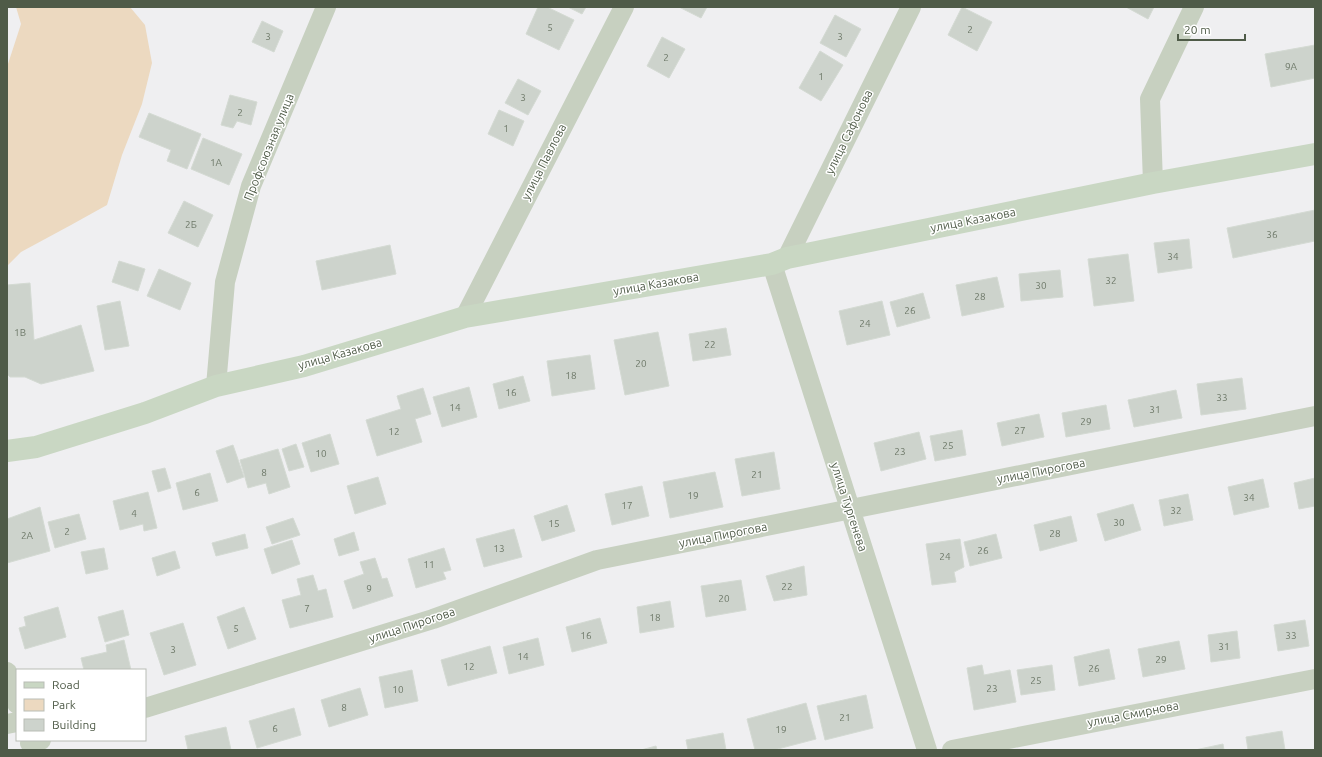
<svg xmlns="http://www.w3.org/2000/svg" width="1322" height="757" viewBox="0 0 1322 757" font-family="Ubuntu,sans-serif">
  <rect width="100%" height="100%" fill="#efeff1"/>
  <path fill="#ecd9c0" d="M16 7H130L145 25 152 63 142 104 122 155 107 205 71 225 21 252 7 266V67L21 24Z"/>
  <path fill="#cdd3cc" stroke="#d4dad3" d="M538 7H547L574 20 559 50 526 34Z
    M568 7H586L582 14Z
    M679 7H707L701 18Z
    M962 7 992 22 977 51 948 35Z
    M1126 7H1154L1148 19Z
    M835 15 861 29 846 57 820 43Z
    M262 21 283 31 274 52 252 42Z
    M662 37 685 49 669 78 647 66Z
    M1315 45V78L1271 87 1265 54Z
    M820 51 843 65 821 101 799 88Z
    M518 79 541 91 528 115 505 103Z
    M230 95 257 102 251 125 237 121 233 128 221 125Z
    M499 110 524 121 513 146 488 134Z
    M149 113 201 134 187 169 167 161 171 150 139 137Z
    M203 138 242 154 229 185 191 169Z
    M184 201 213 215 198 247 168 233Z
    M1315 210V241L1233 258 1227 228Z
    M1189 239 1192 268 1158 273 1154 243Z
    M390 245 396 274 322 290 316 261Z
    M1128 254 1134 301 1094 306 1088 259Z
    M119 261 145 269 138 291 112 282Z
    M159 269 191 283 180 310 147 296Z
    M1060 270 1063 297 1021 301 1019 274Z
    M997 277 1004 307 962 316 956 285Z
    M30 283 34 340 81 325 94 371 41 384 25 377H10L7 374V285Z
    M923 293 930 318 897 327 890 302Z
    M120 301 129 346 105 350 97 306Z
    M882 301 890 335 847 345 839 311Z
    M726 328 731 355 693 361 689 334Z
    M658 332 669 386 625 395 614 340Z
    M590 355 595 389 552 396 547 361Z
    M523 376 530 401 499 409 493 384Z
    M1242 378 1246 409 1201 415 1197 384Z
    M469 387 477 417 442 427 433 397Z
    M423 388 431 414 415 419 422 442 377 456 366 420 401 409 397 396Z
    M1176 390 1182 418 1134 427 1128 400Z
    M1106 405 1110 429 1066 437 1062 413Z
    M1039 414 1044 437 1002 446 997 423Z
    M962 430 966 455 935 461 930 436Z
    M919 432 926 459 881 471 874 443Z
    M330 434 339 464 311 472 302 443Z
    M296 444 304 467 289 471 282 449Z
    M233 445 244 477 227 483 216 451Z
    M278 449 290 487 269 494 266 483 248 488 240 460Z
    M774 452 780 489 742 496 735 459Z
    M165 468 171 488 158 492 152 471Z
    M715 472 723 507 670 518 663 482Z
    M210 473 218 501 183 510 176 483Z
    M378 477 386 504 355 514 347 486Z
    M1315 478V506L1299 509 1294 483Z
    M1263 479 1269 507 1234 515 1228 487Z
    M642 486 649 516 612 525 605 494Z
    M148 492 157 528 144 531 143 524 120 530 113 501Z
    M1188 494 1193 520 1164 526 1159 500Z
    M1133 504 1141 530 1105 541 1097 514Z
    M567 505 575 531 542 541 534 516Z
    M40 507 50 551 7 563V519Z
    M79 514 86 539 55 548 48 522Z
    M1071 516 1077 541 1040 551 1034 525Z
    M293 518 300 535 272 544 266 527Z
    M514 529 522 557 484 567 476 539Z
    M354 532 359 550 339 556 334 539Z
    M245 534 248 548 216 556 212 543Z
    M996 534 1002 558 970 566 964 542Z
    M960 539 964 567 954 572 956 582 932 585 926 544Z
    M292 540 300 564 272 574 264 549Z
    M104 548 108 569 86 574 81 552Z
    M444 548 451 570 443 572 446 579 416 588 408 559Z
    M175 551 180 568 157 576 152 558Z
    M375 558 382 579 387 578 393 596 353 609 344 581 364 574 360 562Z
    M804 566 807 595 774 601 766 576Z
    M313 575 318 591 326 589 333 617 290 628 282 600 301 595 297 579Z
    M741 580 746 610 706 617 701 586Z
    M670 601 674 627 640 633 637 607Z
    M58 607 66 637 25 649 19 628 26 626 24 617Z
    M244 607 256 639 228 649 217 617Z
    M123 610 129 635 105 642 98 617Z
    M600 618 607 643 572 652 566 627Z
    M1305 620 1309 646 1278 651 1274 625Z
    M183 623 196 665 164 675 150 633Z
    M1237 631 1240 658 1211 662 1208 635Z
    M538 638 544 665 509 674 503 647Z
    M124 640 131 670H84L81 658 107 652 106 645Z
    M1179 641 1185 669 1143 677 1138 649Z
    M490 646 497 673 448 686 441 660Z
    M1109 649 1115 679 1079 686 1074 657Z
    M982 665 984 675 1010 670 1016 702 974 710 967 668Z
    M1052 665 1055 690 1021 695 1017 670Z
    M412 670 418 701 385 708 379 677Z
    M360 688 368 715 329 727 321 700Z
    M866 695 873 728 825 740 817 706Z
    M806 703 816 739 774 750H755L747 719Z
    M294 708 301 735 257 748 249 721Z
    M226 727 231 750H188L185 736Z
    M1282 731 1285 750H1248L1246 737Z
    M723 733 726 750H688L686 740Z
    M1223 744 1224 750H1195Z
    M656 746 657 750H641Z"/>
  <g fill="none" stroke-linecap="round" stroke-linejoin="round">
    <path stroke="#c7d0c0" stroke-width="20" d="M1153 183 1150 99 1194 7
      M787 258 911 7
      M772 264 927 750
      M465 317 624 7
      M216 386 225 282 251 186 326 7
      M7 672 17 704
      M145 708 433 619 597 560 1315 416
      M7 724 17 722
      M30 743 41 740
      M952 750 1315 679"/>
    <path stroke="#c9d7c3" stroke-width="22" d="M7 451 36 447 145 413 216 386 304 366 465 317 772 264 787 258 1153 183 1315 154"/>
  </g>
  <g text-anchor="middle" stroke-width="3" stroke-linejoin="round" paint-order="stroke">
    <g font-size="10" fill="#6e7969">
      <text x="550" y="31">5</text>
      <text x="970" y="33">2</text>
      <text x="268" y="40">3</text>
      <text x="840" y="40">3</text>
      <text x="666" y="61">2</text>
      <text x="1291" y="70">9А</text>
      <text x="821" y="80">1</text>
      <text x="523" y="101">3</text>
      <text x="240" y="116">2</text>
      <text x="506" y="132">1</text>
      <text x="216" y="166">1А</text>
      <text x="191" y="228">2Б</text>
      <text x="1272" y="238">36</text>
      <text x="1173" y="260">34</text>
      <text x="1111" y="284">32</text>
      <text x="1041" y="289">30</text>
      <text x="980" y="300">28</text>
      <text x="910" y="314">26</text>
      <text x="865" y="327">24</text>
      <text x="20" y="336">1В</text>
      <text x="710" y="348">22</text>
      <text x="641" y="367">20</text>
      <text x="571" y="379">18</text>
      <text x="511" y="396">16</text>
      <text x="1222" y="401">33</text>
      <text x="455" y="411">14</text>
      <text x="1155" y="413">31</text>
      <text x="1086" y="425">29</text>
      <text x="1020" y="434">27</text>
      <text x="394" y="435">12</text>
      <text x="948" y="449">25</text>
      <text x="900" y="455">23</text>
      <text x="321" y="457">10</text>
      <text x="264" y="476">8</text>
      <text x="757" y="478">21</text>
      <text x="197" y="496">6</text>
      <text x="693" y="499">19</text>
      <text x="1249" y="501">34</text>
      <text x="627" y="509">17</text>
      <text x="1176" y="514">32</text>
      <text x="134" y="517">4</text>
      <text x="1119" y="526">30</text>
      <text x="554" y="527">15</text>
      <text x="67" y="535">2</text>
      <text x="1055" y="537">28</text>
      <text x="27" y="539">2А</text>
      <text x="499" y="552">13</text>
      <text x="983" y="554">26</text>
      <text x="945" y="560">24</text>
      <text x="429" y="568">11</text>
      <text x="787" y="590">22</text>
      <text x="369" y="592">9</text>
      <text x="724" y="602">20</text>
      <text x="307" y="612">7</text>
      <text x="655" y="621">18</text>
      <text x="236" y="632">5</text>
      <text x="586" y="639">16</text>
      <text x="1291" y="639">33</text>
      <text x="1224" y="650">31</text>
      <text x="173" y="653">3</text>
      <text x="523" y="660">14</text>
      <text x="1161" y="663">29</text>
      <text x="469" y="670">12</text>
      <text x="1094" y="672">26</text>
      <text x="1036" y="684">25</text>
      <text x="992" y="692">23</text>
      <text x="398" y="693">10</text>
      <text x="344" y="711">8</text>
      <text x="845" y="721">21</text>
      <text x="275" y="732">6</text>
      <text x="781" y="733">19</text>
    </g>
    <g font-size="12" fill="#4f5b48" stroke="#fff">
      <text transform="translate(849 132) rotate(-64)" y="4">улица Сафонова</text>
      <text transform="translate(269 147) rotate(-68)" y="4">Профсоюзная улица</text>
      <text transform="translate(544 162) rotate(-63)" y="4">улица Павлова</text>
      <text transform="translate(973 220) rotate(-11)" y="4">улица Казакова</text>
      <text transform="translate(656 284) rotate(-10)" y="4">улица Казакова</text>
      <text transform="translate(340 354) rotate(-16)" y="4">улица Казакова</text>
      <text transform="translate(1041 471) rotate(-11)" y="4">улица Пирогова</text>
      <text transform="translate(849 507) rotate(72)" y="4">улица Тургенева</text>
      <text transform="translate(723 535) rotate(-11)" y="4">улица Пирогова</text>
      <text transform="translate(412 625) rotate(-18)" y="4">улица Пирогова</text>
      <text transform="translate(1133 714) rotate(-11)" y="4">улица Смирнова</text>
    </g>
  </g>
  <rect width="1322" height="757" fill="none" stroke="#4f5b48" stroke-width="16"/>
  <rect x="16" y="669" width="130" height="72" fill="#ffffff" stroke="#b9bdb6"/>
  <rect x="24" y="682" width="20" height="6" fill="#c9d7c3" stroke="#b9bdb6"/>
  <text x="52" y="689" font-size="12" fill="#4f5b48">Road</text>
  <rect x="24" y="699" width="20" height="12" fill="#ecd9c0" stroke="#b9bdb6"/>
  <text x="52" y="709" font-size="12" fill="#4f5b48">Park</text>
  <rect x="24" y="719" width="20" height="12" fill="#cdd3cc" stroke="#b9bdb6"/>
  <text x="52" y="729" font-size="12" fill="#4f5b48">Building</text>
  <path d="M1178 34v6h67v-6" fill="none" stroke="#4f5b48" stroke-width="2"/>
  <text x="1184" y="34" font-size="12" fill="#4f5b48" stroke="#ffffff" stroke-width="3" paint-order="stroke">20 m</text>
</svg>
